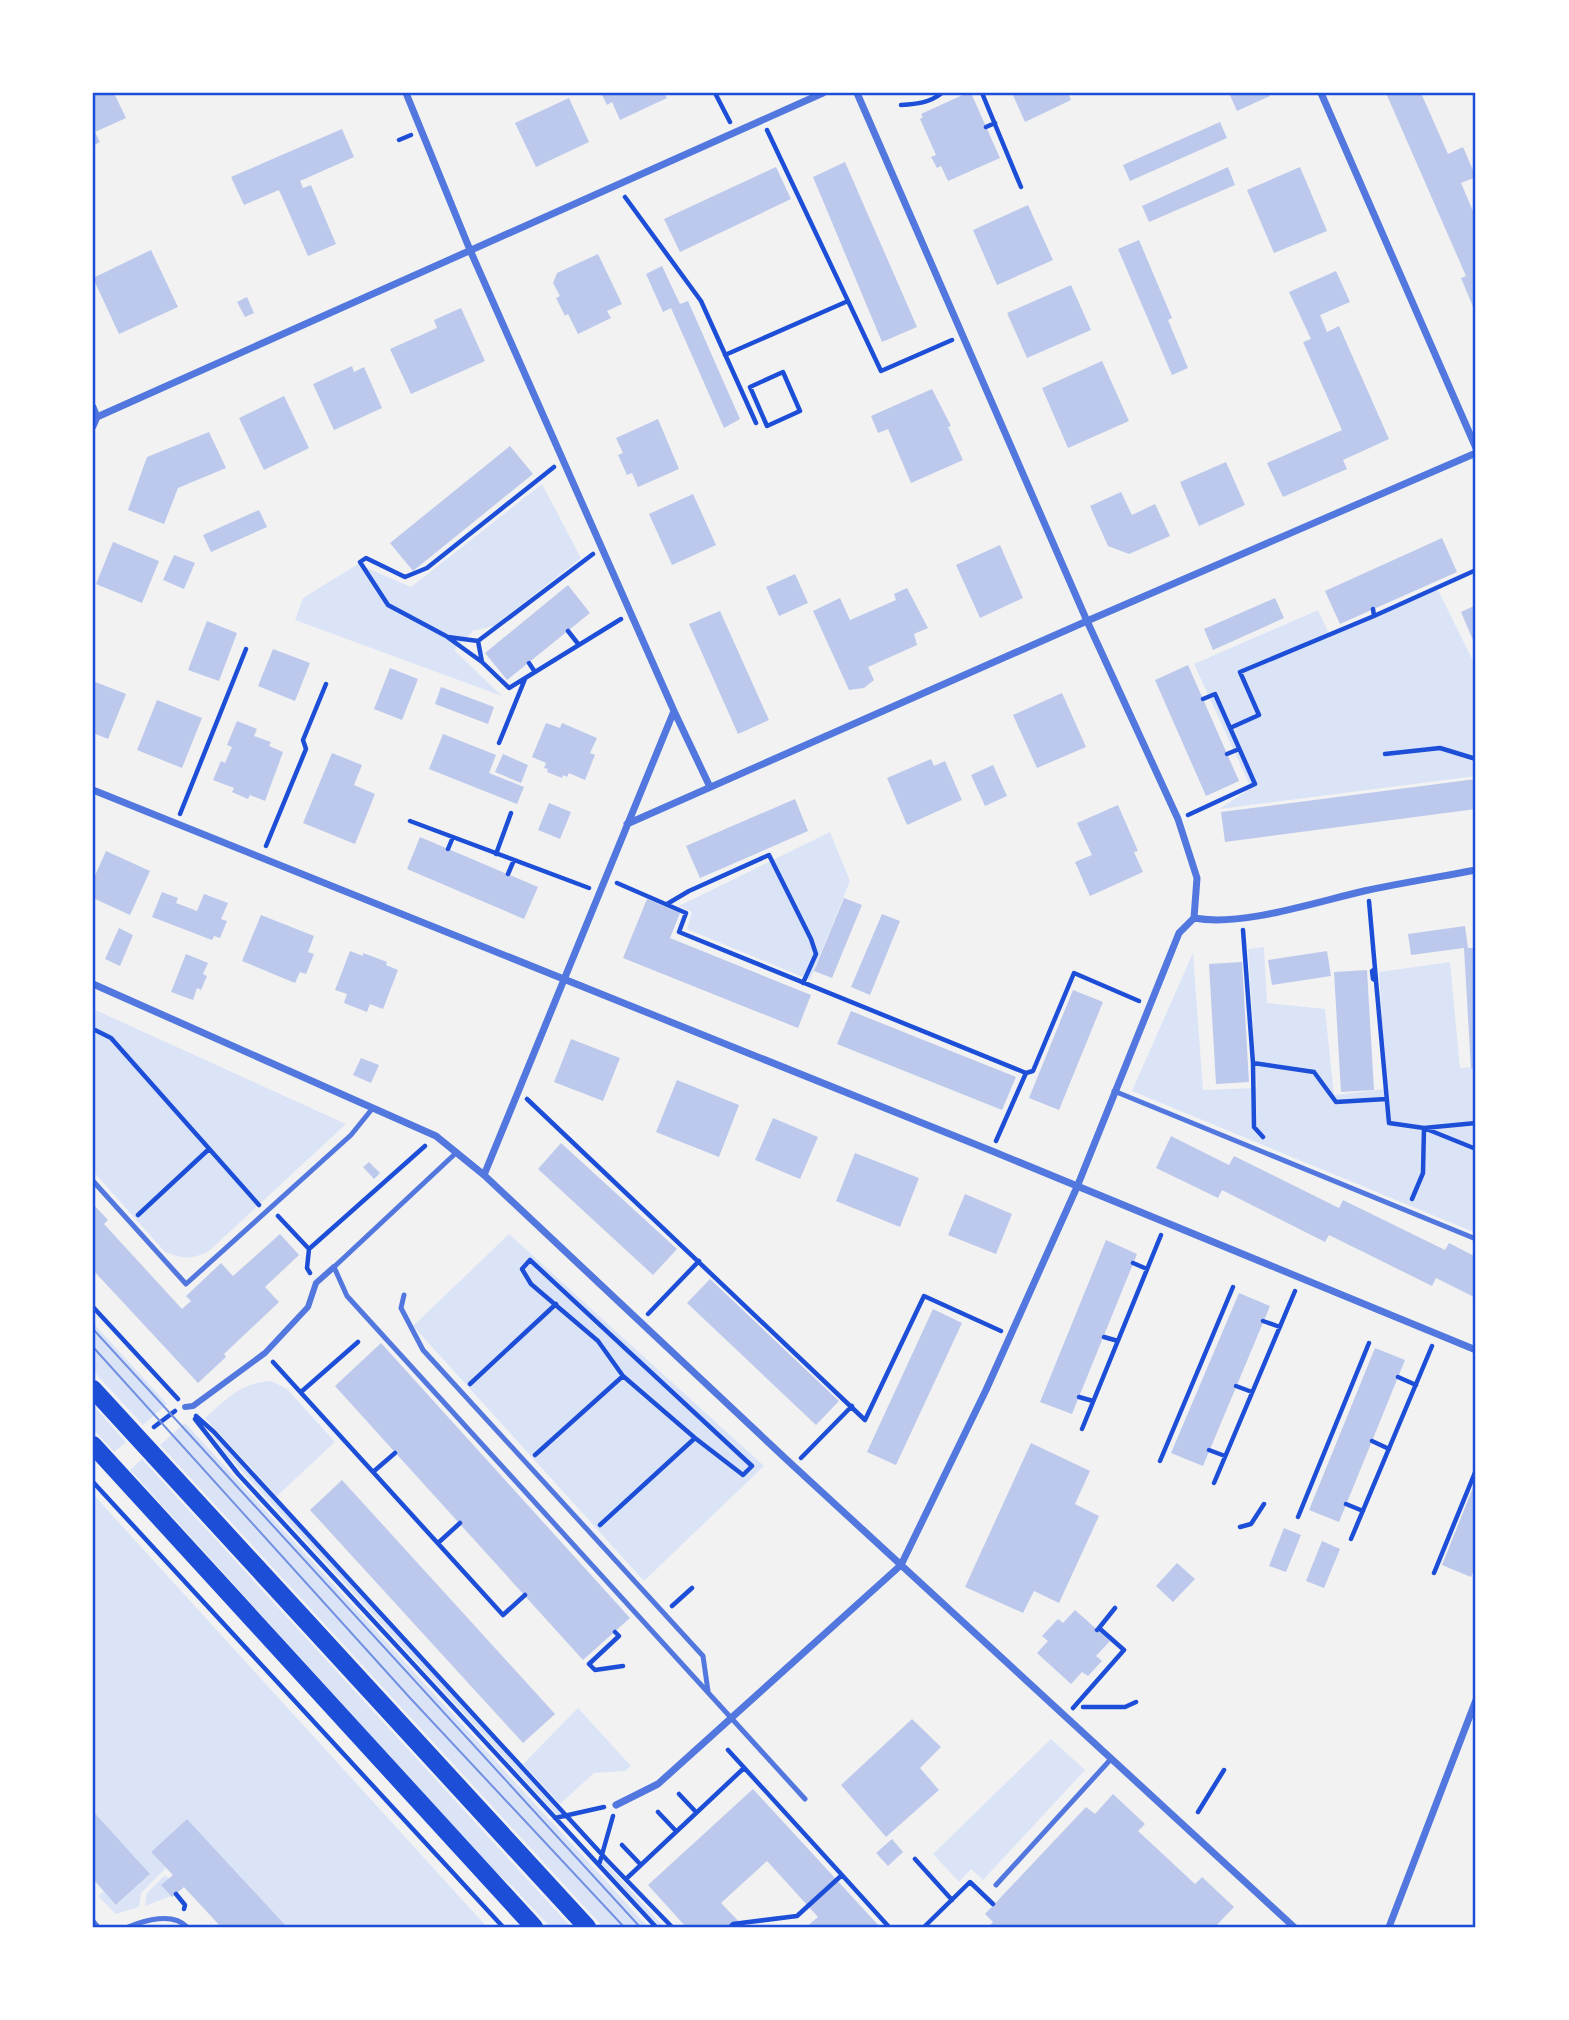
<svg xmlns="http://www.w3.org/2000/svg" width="1569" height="2020" viewBox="0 0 1569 2020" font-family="Quicksand,sans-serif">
  <rect width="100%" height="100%" fill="#f2f2f2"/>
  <path fill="#dbe4f7" d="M542 484 581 558 494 626 473 631 454 650 502 696 295 620 303 598 358 564 411 587Z
    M1438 590 1476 667V776L1219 809 1251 788 1194 664 1318 610 1330 636Z
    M830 832 850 881 810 980 687 929 692 912 679 906Z
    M1264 947 1267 1003 1325 1009 1334 1095 1386 1089 1379 972 1450 962 1460 1068 1476 1067V1233L1132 1091 1193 953 1203 1090 1257 1088 1248 949Z
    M93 1009 346 1124 209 1251C192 1260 181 1259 164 1251L93 1171Z
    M509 1234 764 1466 644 1581 413 1326Z
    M93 1323 167 1404 143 1425 93 1371Z
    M271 1381 287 1389 335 1442 277 1496 205 1418C228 1398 240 1383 271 1381Z
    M93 1405 126 1442 114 1452 93 1429Z
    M185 1423 648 1927H603L160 1445Z
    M212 1433 561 1814 557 1815 225 1453 211 1434Z
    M142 1459 571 1927H550L512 1886 493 1870 130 1470Z
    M93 1494 487 1927H287L187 1819 151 1852 166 1868 141 1893 139 1907 116 1914 98 1896 104 1891 117 1905 150 1874 93 1811Z
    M578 1708 631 1766 625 1771 594 1773 560 1804 523 1764Z
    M1051 1739 1085 1770 983 1880 971 1869 959 1882 933 1854Z
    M603 1860 664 1927H659L602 1864Z
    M165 1875 169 1879 162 1886 171 1896 145 1906 147 1893Z"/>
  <path fill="#bdc9ec" d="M93 93H114L126 118 95 132 100 142 93 146Z
    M601 93H664L667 98 620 120 612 102 607 105Z
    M967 93H971L1000 158 948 181 941 166 937 168 931 157 936 155 920 119 923 117 921 114Z
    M1012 93H1068L1071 100 1025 122Z
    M1229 93H1268L1270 96 1237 111Z
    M1386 93H1421L1448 154 1463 147 1476 177 1461 183 1476 218V314L1461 278 1466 276Z
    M569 98 589 142 536 167 515 123Z
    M1220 122 1227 138 1130 181 1123 165Z
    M342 129 354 157 300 181 303 188 311 185 336 244 308 256 279 190 244 205 231 177Z
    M845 162 917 327 882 342 813 177Z
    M776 167 791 199 680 252 664 219Z
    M1228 167 1235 185 1149 222 1142 206Z
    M1300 167 1327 231 1274 253 1247 190Z
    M1028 205 1053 260 997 285 973 230Z
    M1139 240 1172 318 1168 320 1188 368 1172 375 1118 249Z
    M151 250 178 307 119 334 93 278Z
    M598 254 622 304 607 311 611 318 578 334 568 314 565 316 556 298 560 296 553 283 557 273Z
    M662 266 680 304 688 301 740 419 724 428 671 308 663 312 646 274Z
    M1336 271 1350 302 1320 315 1327 332 1339 326 1389 439 1343 460 1347 469 1283 497 1267 463 1342 430 1303 342 1311 339 1289 292Z
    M1071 285 1091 330 1027 358 1007 313Z
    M247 297 254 313 245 317 237 302Z
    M461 308 485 361 411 394 390 349 437 328 434 320Z
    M1102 361 1129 421 1068 448 1042 388Z
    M352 366 354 372 364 367 382 408 334 430 313 384Z
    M932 389 951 426 948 427 963 460 911 483 888 429 878 433 871 416Z
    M284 396 309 448 264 470 239 418Z
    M658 419 679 469 638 487 632 473 627 475 618 455 623 453 616 438Z
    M209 432 226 468 178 488 164 524 128 510 147 457Z
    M510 446 533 474 413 571 390 543Z
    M1226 462 1245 505 1199 526 1180 482Z
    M1121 492 1132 515 1155 504 1170 536 1129 554 1108 546 1090 506Z
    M693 494 716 545 672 565 649 514Z
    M259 510 267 527 211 552 203 535Z
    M1442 538 1457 572 1340 624 1325 591Z
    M113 542 159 561 142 603 96 584Z
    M1000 545 1023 598 980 618 956 565Z
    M174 555 195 563 184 589 163 580Z
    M795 574 808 603 779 616 766 587Z
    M568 585 590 613 507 680 485 653Z
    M907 588 928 628 914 634 917 645 868 667 874 680 864 688 849 690 813 611 840 598 850 620 896 600 894 594Z
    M1275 598 1284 618 1213 650 1204 629Z
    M1476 605V647L1461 612Z
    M720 611 769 720 738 734 689 624Z
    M207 621 237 633 219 681 188 670Z
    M273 649 310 663 295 701 258 686Z
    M1188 665 1239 781 1206 796 1155 680Z
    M390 668 418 679 402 720 374 709Z
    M93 681 126 694 108 739 93 733Z
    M441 687 494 707 488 724 435 704Z
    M1062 693 1086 747 1037 768 1013 715Z
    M157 700 202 718 182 768 137 750Z
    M237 721 257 729 254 736 271 742 269 746 283 752 265 801 250 795 248 799 232 792 234 788 213 780 221 761 225 763 232 747 227 745Z
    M546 723 560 728 562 723 597 738 590 753 595 755 585 780 569 773 567 777 563 775 562 778 547 772 548 769 544 768 546 763 532 757Z
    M443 734 496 755 489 773 524 787 517 804 429 769Z
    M332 753 362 765 354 785 375 794 355 844 303 823Z
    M503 754 528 765 521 783 495 772Z
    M931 759 934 766 945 761 962 800 907 825 887 778Z
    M993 765 1007 796 985 806 971 775Z
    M1476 779V809L1225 842 1221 812Z
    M795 799 808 831 700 878 686 846Z
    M549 803 571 812 560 839 538 830Z
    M1118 805 1138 851 1134 852 1143 872 1090 896 1075 862 1092 855 1077 823Z
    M420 837 538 887 524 919 407 869Z
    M106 851 150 871 130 915 93 898V880Z
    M162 892 178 898 176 903 197 911 204 894 228 903 221 919 227 921 220 938 214 936 212 940 152 917Z
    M844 898 862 905 832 978 814 971Z
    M647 899 680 913 670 938 811 995 798 1028 623 958Z
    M882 914 900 921 870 995 851 987Z
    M261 915 314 936 308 952 314 954 306 974 300 972 295 983 242 961Z
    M1465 926 1468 948H1476V1068L1471 1069 1464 948 1411 955 1408 934Z
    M119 928 133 935 120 966 105 959Z
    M350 951 363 956V953L387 962 386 965 398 970 383 1009 370 1004 367 1012 344 1003 347 994 335 990Z
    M1327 951 1331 976 1272 985 1268 960Z
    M186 954 208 963 203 974 207 976 201 990 197 988 193 1000 171 992Z
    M1242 962 1249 1082 1216 1084 1209 964Z
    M1367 970 1374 1090 1341 1092 1334 972Z
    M1073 990 1103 1002 1059 1110 1029 1098Z
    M851 1011 1016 1077 1002 1110 837 1044Z
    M571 1039 620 1058 603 1101 554 1082Z
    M361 1058 379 1065 371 1083 353 1075Z
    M677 1080 739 1105 719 1157 656 1132Z
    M773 1118 818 1137 800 1179 755 1160Z
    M1171 1136 1229 1165 1234 1156 1339 1208 1343 1200 1445 1250 1449 1243 1476 1257V1298L1436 1278 1432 1286 1329 1235 1325 1242 1222 1190 1218 1198 1156 1168Z
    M561 1143 677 1249 653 1275 538 1169Z
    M855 1153 919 1178 900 1227 836 1201Z
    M369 1162 380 1173 374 1179 363 1167Z
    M965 1194 1012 1214 996 1254 948 1235Z
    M93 1204 108 1220 104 1224 182 1309 191 1301 186 1296 221 1263 233 1276 280 1234 299 1255 265 1287 279 1302 224 1354 226 1357 198 1383 93 1270Z
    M1106 1240 1137 1254 1072 1414 1040 1402Z
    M710 1279 839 1401 816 1425 687 1303Z
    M1239 1293 1270 1306 1203 1466 1171 1453Z
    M933 1309 962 1323 896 1465 867 1452Z
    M381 1343 630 1618 583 1660 335 1386Z
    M1375 1348 1405 1360 1339 1522 1309 1510Z
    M1031 1443 1090 1471 1075 1504 1099 1516 1059 1603 1034 1591 1023 1613 965 1587Z
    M342 1480 555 1714 523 1743 310 1510Z
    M1476 1480V1565L1471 1577 1442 1565Z
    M1284 1528 1301 1535 1286 1572 1269 1566Z
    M1322 1541 1340 1549 1324 1588 1306 1581Z
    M1177 1563 1195 1579 1173 1602 1156 1586Z
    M1075 1610 1110 1641 1096 1656 1102 1661 1088 1676 1082 1672 1071 1684 1037 1653 1048 1641 1042 1636 1058 1619 1063 1623Z
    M912 1719 941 1747 920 1768 939 1790 886 1837 841 1785Z
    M753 1789 880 1927H806L818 1917 767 1861 721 1903 744 1927H686L648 1885Z
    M1113 1794 1145 1824 1138 1831 1195 1884 1202 1877 1234 1907 1215 1927H988L993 1922 985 1914 1086 1807 1095 1814Z
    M93 1811 150 1874 116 1905 93 1879Z
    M187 1819 287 1927H221L184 1887 172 1897 171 1896 161 1885 173 1875 151 1852Z
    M892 1839 903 1852 888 1866 876 1853Z"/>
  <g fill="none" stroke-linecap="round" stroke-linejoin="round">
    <path stroke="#1d4ed8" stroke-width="4.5" d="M715 93 730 122
      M982 93 1021 187
      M901 105C917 104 929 103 942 93
      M986 127 995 123
      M399 140 411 135
      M625 197 701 301 756 423
      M848 301 881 371 952 340
      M725 355 848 301 767 130
      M783 372 800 411 767 426 750 387Z
      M593 554 478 641 482 662 509 688 621 619
      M1373 609 1374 616 1476 570
      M568 631 579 645
      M448 637 478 641
      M482 662 446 636 388 605 360 562 366 558 405 577 427 568 554 467
      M529 663 535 672
      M1230 728 1259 715 1240 672 1374 616
      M499 743 525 679
      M1227 754 1239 749
      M1385 754 1440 748 1476 759
      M180 814 246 649
      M1188 815 1255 784 1215 694 1203 699
      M410 821 589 888
      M266 846 306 749 303 740 326 684
      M448 849 453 837
      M496 854 511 813
      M508 874 514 860
      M617 883 686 913 679 932 1026 1073 996 1141
      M1369 901 1376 980
      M667 904 689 891 769 855 811 939 816 954 803 983
      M1243 930 1253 1063 1254 1127 1263 1137
      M1375 969 1372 971 1373 979 1376 981 1389 1123 1424 1128 1476 1149
      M95 1030 111 1038 259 1205
      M1253 1063 1314 1072 1336 1102 1386 1099
      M1026 1073 1033 1071 1074 973 1139 1001
      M527 1099 865 1420 924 1296 1001 1331
      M1412 1199 1423 1173 1424 1128 1476 1123
      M138 1215 209 1149
      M278 1216 309 1249
      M530 1260 752 1466 743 1475 695 1438 623 1376 598 1341 531 1284 522 1269Z
      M1133 1263 1147 1269
      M310 1273 307 1268 309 1249 425 1146
      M93 1307 178 1399
      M648 1314 699 1261
      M1263 1321 1280 1327
      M1104 1337 1118 1341
      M273 1362 503 1615 525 1595
      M1398 1377 1416 1385
      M470 1384 556 1304
      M1236 1386 1252 1392
      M301 1392 358 1342
      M1079 1397 1093 1401
      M196 1416 214 1432 607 1860 672 1927
      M195 1419 238 1474 656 1927
      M154 1427 175 1411
      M1082 1429 1161 1235
      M1372 1441 1389 1449
      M1209 1450 1225 1456
      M535 1455 623 1376
      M801 1458 852 1406
      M1160 1461 1233 1287
      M373 1472 395 1453
      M93 1482 503 1927
      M1214 1483 1295 1291
      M1346 1504 1363 1511
      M1298 1517 1369 1343
      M600 1525 695 1438
      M1240 1527 1251 1524 1264 1504
      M1351 1539 1432 1346
      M438 1543 460 1523
      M1434 1573 1476 1470
      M672 1606 692 1588
      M1099 1628 1115 1608
      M615 1632 619 1636 589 1664 595 1670 623 1666
      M1083 1707H1125L1136 1702
      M1073 1708 1124 1650 1099 1628 1097 1630
      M728 1750 842 1875 797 1916 733 1924 730 1927
      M679 1794 696 1812
      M658 1812 676 1831
      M1198 1812 1224 1770
      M555 1818 604 1807
      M622 1845 641 1865
      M915 1859 952 1900
      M599 1865 613 1816
      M842 1875 889 1927
      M626 1879 744 1768
      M176 1894 185 1905 184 1909
      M924 1927 970 1882 993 1904"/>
    <path stroke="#5277de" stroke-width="5" d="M1114 1091 1476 1239
      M457 1152 334 1267 347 1296 805 1799
      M93 1181 186 1284 351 1135 372 1109
      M404 1295 401 1308 423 1350 703 1656 708 1691
      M996 1885 1111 1759
      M93 1921 98 1927
      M128 1927C145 1920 173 1912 187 1927"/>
    <path stroke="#5277de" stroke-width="6" d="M185 1407 193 1406 265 1353 308 1307 316 1283 334 1267"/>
    <path stroke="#5277de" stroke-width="7" d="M406 93 470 250 674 711 710 787
      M1321 93 1476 448
      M93 407 97 417 93 426
      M97 417 823 93
      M93 790 992 1151 1476 1350
      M627 824 1087 621 1476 453
      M1194 918C1242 927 1315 902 1364 891 1401 883 1439 877 1476 870
      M93 984 436 1136 484 1175 786 1459 1294 1927
      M484 1175 674 711
      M616 1805 658 1784 901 1565 986 1390 1077 1187 1179 933 1194 918 1197 878 1178 819 1087 621 857 93
      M1389 1927 1476 1700"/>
    <path stroke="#1d4ed8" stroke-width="18" d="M93 1389 587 1927
      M93 1445 534 1927"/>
    <path stroke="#7290e2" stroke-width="2" d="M93 1329 640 1927
      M93 1347 411 1699 624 1927"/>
  </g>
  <rect width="1569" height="2020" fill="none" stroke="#ffffff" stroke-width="189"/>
  <rect x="94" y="94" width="1380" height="1832" fill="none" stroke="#1d4ed8" stroke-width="2.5"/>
</svg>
